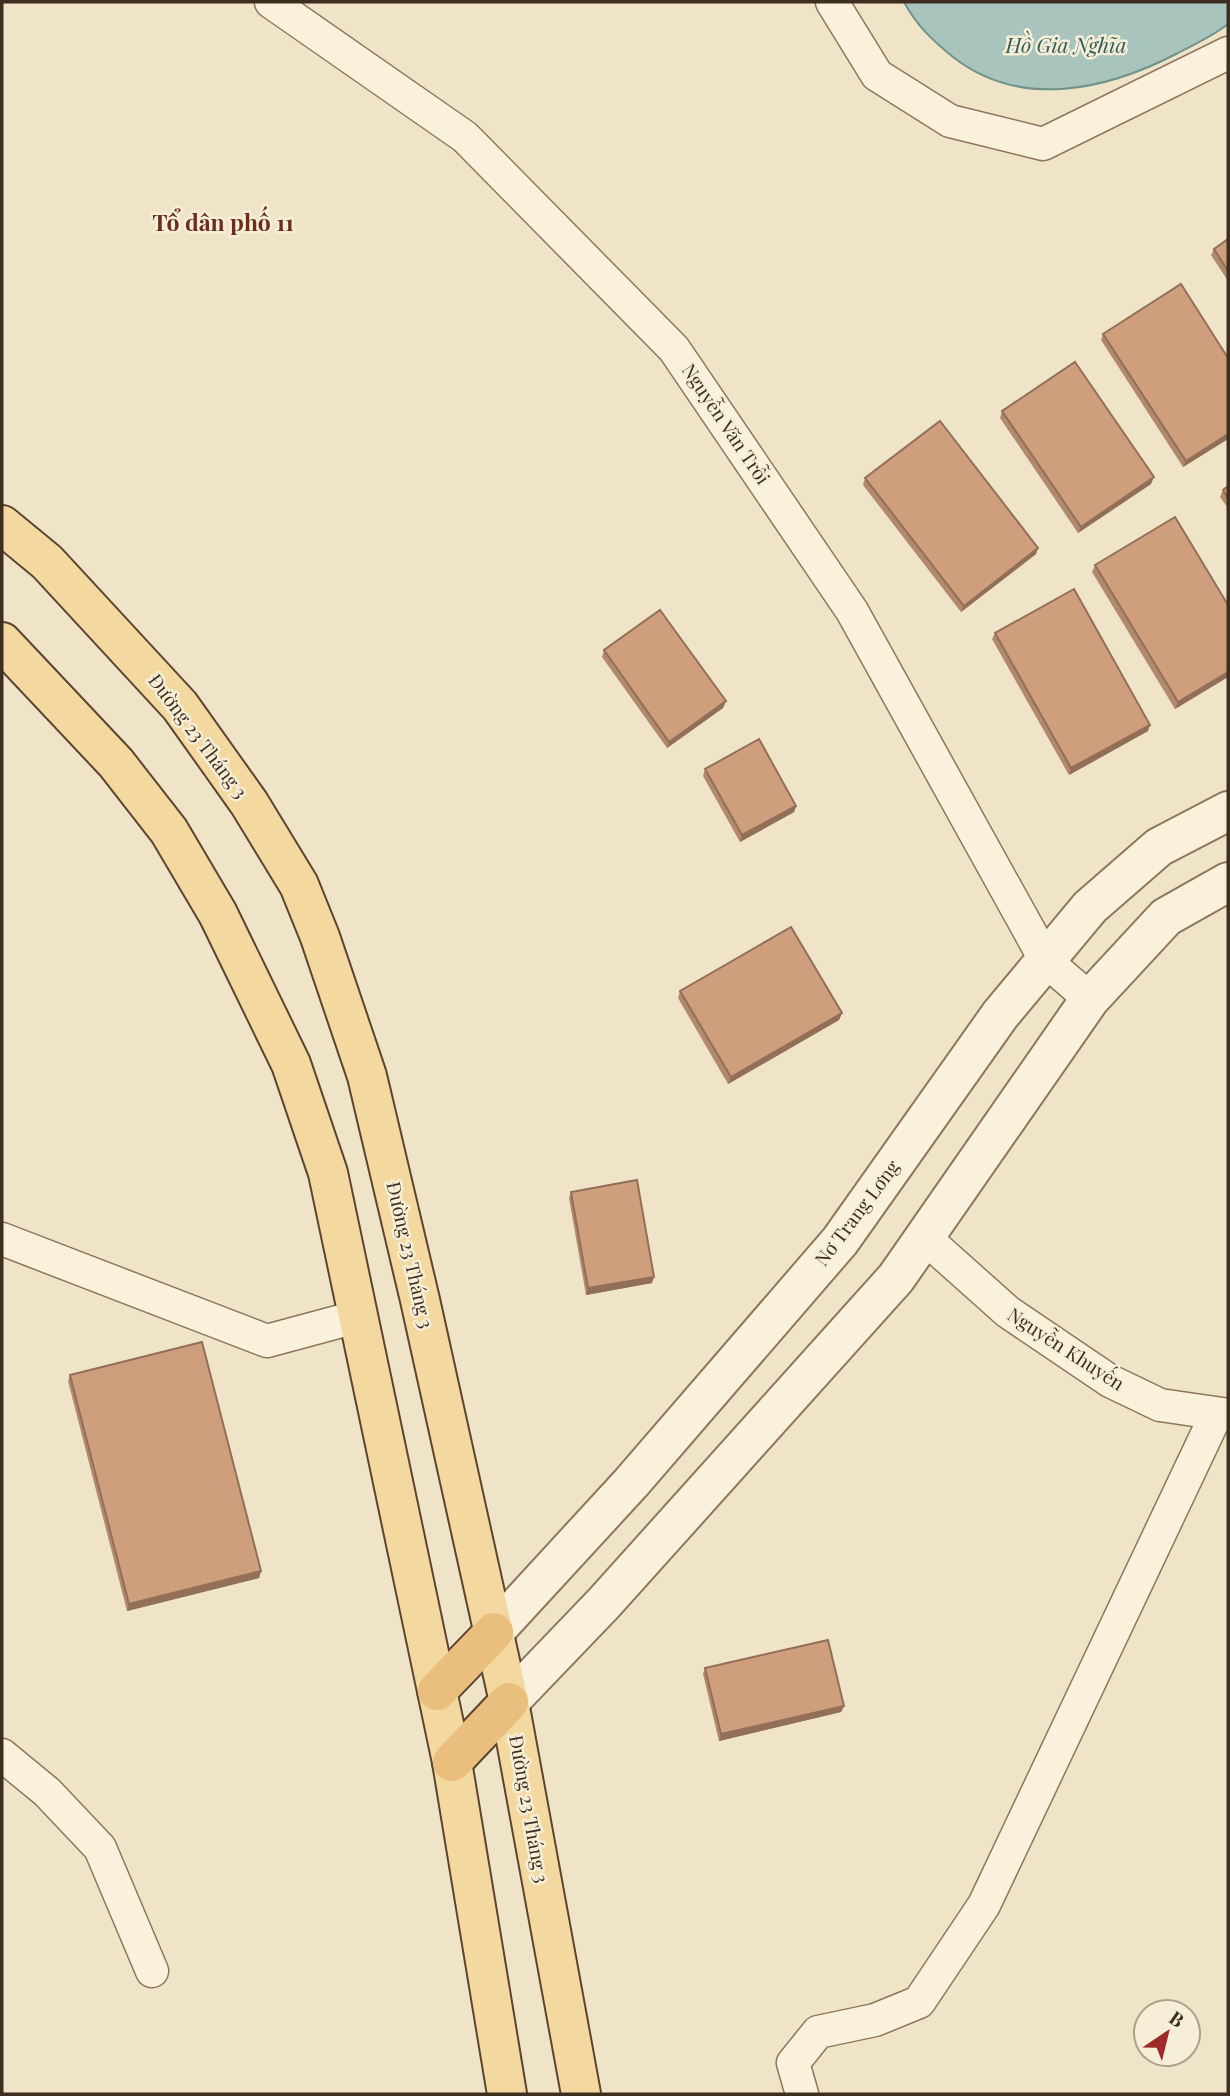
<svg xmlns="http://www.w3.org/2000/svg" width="1230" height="2096" viewBox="0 0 1230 2096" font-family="'Playfair Display',serif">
  <rect width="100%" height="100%" fill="#f0e4c8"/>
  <path fill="#a9c4bc" stroke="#6f938a" stroke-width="2" d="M904 2H1228V24C1213 36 1195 44 1178 53 1107 90 1021 110 953 57 932 40 917 26 904 2Z"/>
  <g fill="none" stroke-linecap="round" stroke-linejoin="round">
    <g stroke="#8d765c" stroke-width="35">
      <path id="minor" d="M271 2 465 137 674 349 852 611 1046 961 1090 999
        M832 2 877 75 950 121 1043 144 1228 53
        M925 1238 1008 1312 1110 1381 1160 1405 1228 1415
        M2 1239 267 1341 356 1317
        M2 1755 47 1792 100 1848 152 1971
        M802 2094 793 2063 818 2032 875 2020 919 2002 984 1905 1216 1415"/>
    </g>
    <g stroke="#8d765c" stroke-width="42">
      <path id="tertiary" d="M494 1632 631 1483 840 1241 1000 1015 1090 907 1159 847 1228 811
        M509 1702 604 1603 896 1278 1090 999 1166 917 1228 882"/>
    </g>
    <g stroke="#5b4430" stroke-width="42">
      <path id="primary" d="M2 525 47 562 180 706 249 803 299 885 320 937 367 1076 420 1300 509 1702 581 2094
        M2 642 116 763 169 831 218 914 291 1064 328 1173 452 1762 507 2094"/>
    </g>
    <g stroke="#5b4430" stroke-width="42">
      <path id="trunk" d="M437 1691 494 1632
        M452 1762 509 1702"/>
    </g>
    <use href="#minor" stroke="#faf1dc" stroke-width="32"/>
    <use href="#tertiary" stroke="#faf1dc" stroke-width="38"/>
    <use href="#primary" stroke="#f3d9a0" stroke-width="38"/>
    <use href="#trunk" stroke="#eabe7c" stroke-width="38"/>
  </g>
  <path fill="#b2896c" d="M1228 239V281L1211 255 1214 249Z
    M1103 334 1228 358V439L1183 467 1101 340Z
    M1002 411 1151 484 1078 533 1000 418Z
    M865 478 1038 548 1036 554 961 612 863 485Z
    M1228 486V508L1220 497 1223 490Z
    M1095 565 1228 605V677L1175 709 1092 572Z
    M995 633 1148 731 1069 775 992 639Z
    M604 650 726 701 723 708 667 748 602 657Z
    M705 769 796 806 794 812 740 842 703 776Z
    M680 991 842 1013 839 1020 728 1084 678 998Z
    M571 1192 652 1283 586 1295 569 1198Z
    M70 1375 261 1571 259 1578 127 1611 68 1381Z
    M705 1668 844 1706 841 1712 719 1741 703 1674Z"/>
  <path fill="#916f58" d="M1228 434V439L1183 467 1186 461Z
    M1154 477 1151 484 1078 533 1081 527Z
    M1038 548 1036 554 961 612 964 606Z
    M1228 672V677L1175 709 1178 702Z
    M726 701 723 708 667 748 669 742Z
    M1150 725 1148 731 1069 775 1071 768Z
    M796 806 794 812 740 842 742 835Z
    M842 1013 839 1020 728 1084 731 1077Z
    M654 1277 652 1283 586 1295 588 1288Z
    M261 1571 259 1578 127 1611 129 1604Z
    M844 1706 841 1712 719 1741 721 1734Z"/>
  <path fill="#cf9f7d" stroke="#916f58" stroke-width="2" d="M1228 239V271L1214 249Z
    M1181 284 1228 358V434L1186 461 1103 334Z
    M1075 362 1154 477 1081 527 1002 411Z
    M940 421 1038 548 964 606 865 478Z
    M1228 486V498L1223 490Z
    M1175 517 1228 605V672L1178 702 1095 565Z
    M1074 589 1150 725 1071 768 995 633Z
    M660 610 726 701 669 742 604 650Z
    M759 739 796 806 742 835 705 769Z
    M791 927 842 1013 731 1077 680 991Z
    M637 1180 654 1277 588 1288 571 1192Z
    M202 1342 261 1571 129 1604 70 1375Z
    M828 1640 844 1706 721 1734 705 1668Z"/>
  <g text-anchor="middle" stroke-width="5" stroke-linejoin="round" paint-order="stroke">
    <g font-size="19" fill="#3d2e20" stroke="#f7eed8">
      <text transform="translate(726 424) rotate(56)" y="7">Nguyễn Văn Trỗi</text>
      <text transform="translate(198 736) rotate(53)" y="7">Đường 23 Tháng 3</text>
      <text transform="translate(857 1213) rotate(-53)" y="7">Nơ Trang Lơng</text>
      <text transform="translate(410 1255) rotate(77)" y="7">Đường 23 Tháng 3</text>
      <text transform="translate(1066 1349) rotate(33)" y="7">Nguyễn Khuyến</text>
      <text transform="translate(529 1809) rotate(80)" y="7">Đường 23 Tháng 3</text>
    </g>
    <g font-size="21" font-style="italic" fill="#2f5d5a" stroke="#f7eed8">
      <text x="1066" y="53">Hồ Gia Nghĩa</text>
    </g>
    <g font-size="23" font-weight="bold" fill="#6b2e1e" stroke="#f7eed8">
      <text x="223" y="231">Tổ dân phố 11</text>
    </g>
  </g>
  <rect width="1230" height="2096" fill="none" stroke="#3d2e20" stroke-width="7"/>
  <g transform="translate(1167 2033) rotate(35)"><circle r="33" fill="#f7eed8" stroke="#ada18e" stroke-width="2"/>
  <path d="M0-5L12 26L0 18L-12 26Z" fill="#9e2a2b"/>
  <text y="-10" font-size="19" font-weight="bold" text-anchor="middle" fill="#3d2e20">B</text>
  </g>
</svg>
